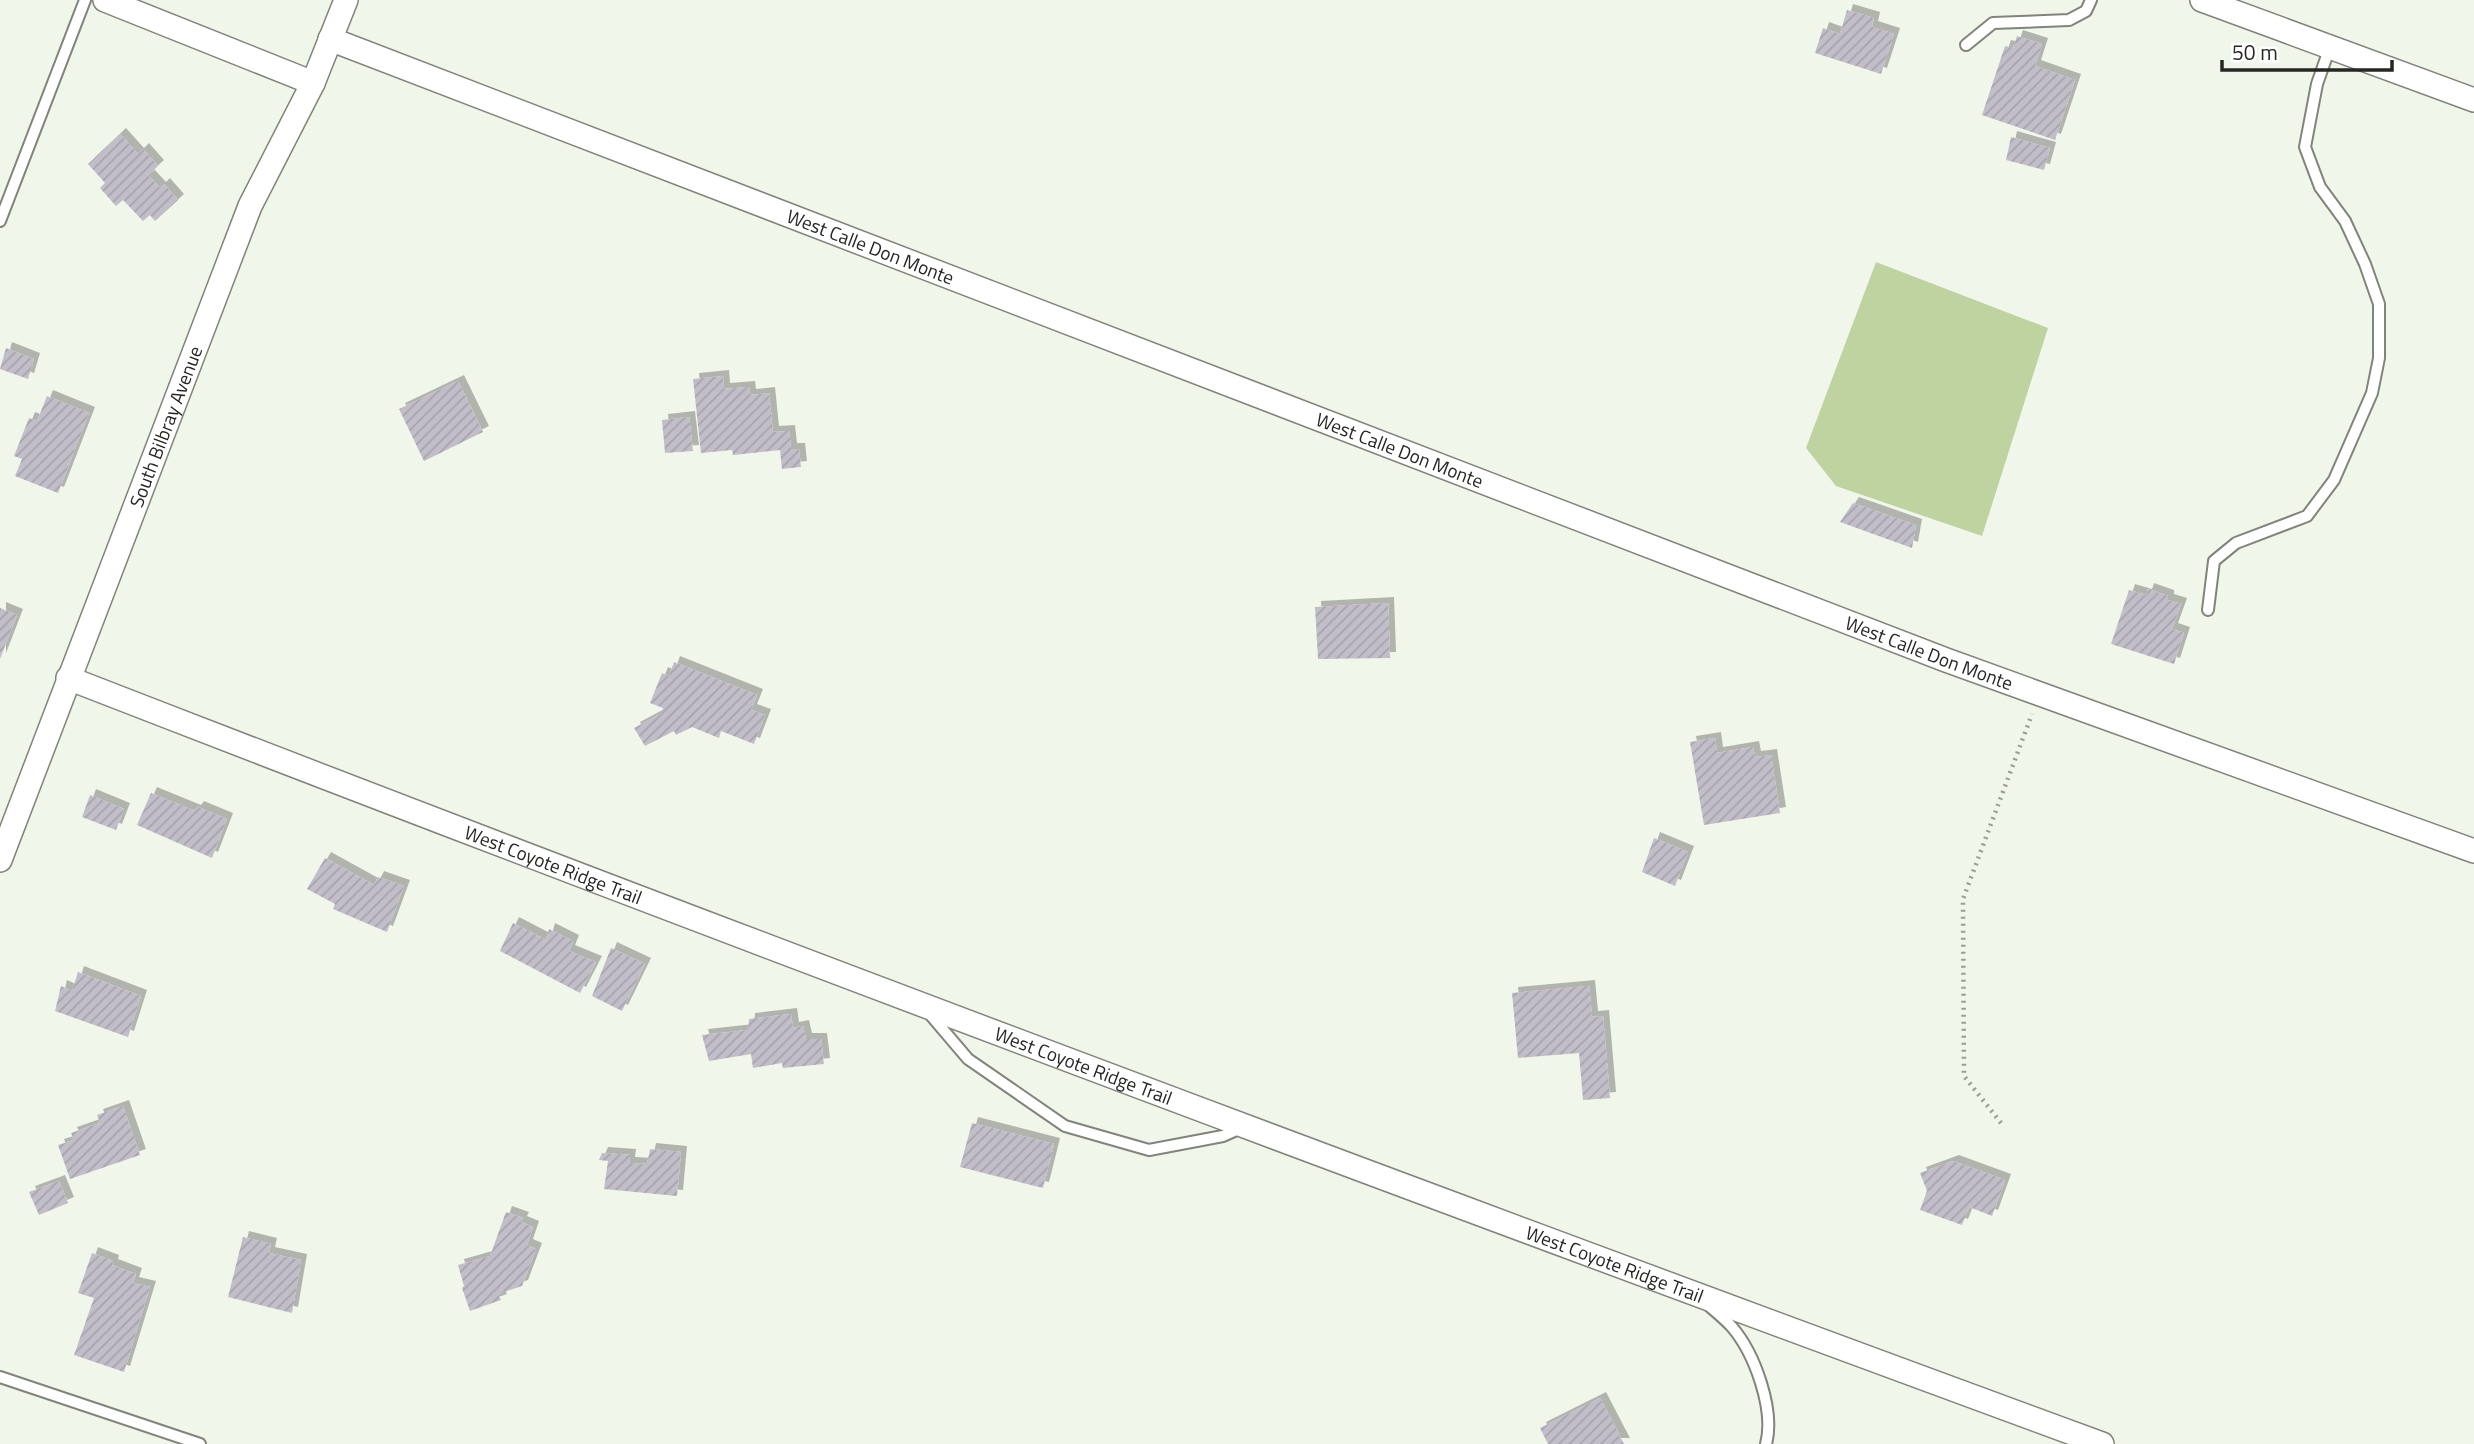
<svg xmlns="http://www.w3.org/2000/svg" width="2474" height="1444" viewBox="0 0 2474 1444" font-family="'Titillium Web',sans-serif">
  <defs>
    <pattern id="building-hatch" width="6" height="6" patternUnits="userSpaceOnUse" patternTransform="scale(1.75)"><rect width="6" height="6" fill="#c2bec9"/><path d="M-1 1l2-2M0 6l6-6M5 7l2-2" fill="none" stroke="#a7a3ac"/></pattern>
    <filter id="shadow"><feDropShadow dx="6" dy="-6" stdDeviation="0" flood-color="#0004"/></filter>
  </defs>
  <rect width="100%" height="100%" fill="#f1f6ea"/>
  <path fill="#bed3a0" d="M1876 262 2048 328 1982 536 1836 486 1806 448Z"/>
  <path fill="url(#building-hatch)" filter="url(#shadow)" d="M1847 10 1874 18 1872 27 1894 34 1881 74 1815 53 1823 28 1840 34Z
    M2017 36 2042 44 2035 66 2075 80 2055 140 1982 115 2005 46 2013 48Z
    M120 134 138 154 143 149 158 166 148 175 160 188 164 184 178 200 155 221 150 215 143 221 123 200 116 206 100 188 105 183 88 164Z
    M2011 137 2050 148 2044 170 2006 160Z
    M6 348 34 359 28 379 0 369Z
    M723 376 724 389 749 387 750 395 769 393 773 432 789 431 791 449H799L801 467 782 469 780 450 733 455 732 450 701 453 693 379Z
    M458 381 483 432 424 461 399 409Z
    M47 396 89 413 58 493 15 476 22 459 14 456 29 418 37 421Z
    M689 417 693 451 665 453 662 420Z
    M1853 503 1916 525 1912 548 1840 522Z
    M2148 589 2168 596V600L2181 604 2172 629 2184 633 2174 664 2111 644 2129 590 2146 595Z
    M1388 603 1390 658 1318 659 1315 607Z
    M0 608 17 615 0 659Z
    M674 662 757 695 751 710 765 715 754 744 721 731 719 738 692 727 676 735 674 731 645 746 634 728 662 713 663 708 650 703 662 673 669 676Z
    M1715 738 1717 753 1753 747 1755 757 1771 755 1780 813 1704 825 1690 742Z
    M151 793 195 811 198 807 227 819 212 858 137 825Z
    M90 795 124 809 116 830 82 817Z
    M1654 838 1688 852 1675 886 1642 872Z
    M325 858 374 885 378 877 404 886 387 932 333 909 335 904 307 889Z
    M513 923 546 940 549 929 573 941 569 951 596 962 580 993 500 951Z
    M611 948 645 964 622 1011 592 996Z
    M78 972 141 996 128 1037 55 1011 61 986 72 991Z
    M1589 986 1592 1017 1603 1016 1610 1098 1583 1100 1579 1053 1518 1058 1512 993Z
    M791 1014 793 1028 803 1026 806 1039H821L824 1064 783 1068 782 1063 753 1068 751 1054 709 1061 702 1035 748 1030 749 1019Z
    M123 1106 140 1155 70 1179 58 1145 74 1140 71 1133 100 1123 97 1115Z
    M972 1123 1054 1144 1043 1188 960 1167Z
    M650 1149 681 1152 677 1196 604 1189 608 1161 599 1160 602 1153 630 1155 629 1163 647 1164Z
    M1953 1161 2005 1180 1992 1216 1969 1207 1962 1225 1920 1210 1927 1191 1920 1173Z
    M59 1181 68 1203 39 1215 29 1192Z
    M506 1212 523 1218 521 1222 533 1227 527 1245 536 1249 522 1286 498 1294 501 1300 470 1311 462 1288 464 1286 458 1265 490 1256Z
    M243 1237 271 1244 269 1253 301 1260 292 1313 228 1297Z
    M92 1253 113 1261 112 1265 136 1274 133 1283 150 1287 124 1372 74 1355 94 1298 78 1293Z
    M1600 1398 1624 1444H1548L1540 1428Z"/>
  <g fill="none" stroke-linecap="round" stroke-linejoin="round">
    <g stroke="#80847a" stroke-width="14">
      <path id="lane" d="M1966 45 1993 23 2069 20 2086 11 2091 0
        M0 221 85 0
        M2208 610 2214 561 2236 543 2307 516 2334 480 2372 393 2379 358V304L2365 264 2345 221 2320 187 2305 147 2317 84 2330 47
        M928 1012 968 1059 1065 1126 1149 1150 1223 1136 1241 1128
        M1708 1305C1716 1312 1725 1319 1732 1327 1755 1354 1775 1410 1766 1444
        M0 1377 200 1444"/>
    </g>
    <g stroke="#80847a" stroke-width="26">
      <g id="street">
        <path d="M105 0 313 83"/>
        <path d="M2202 0 2474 100"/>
        <path id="s1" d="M330 39 1946 660 2474 851"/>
        <path id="s2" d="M68 678C743 940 1422 1194 2102 1444"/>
        <path id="s3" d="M0 860 250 206 313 83 346 0"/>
      </g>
    </g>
    <path stroke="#999d94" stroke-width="4.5" stroke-dasharray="2 5" stroke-linecap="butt" d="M2001 1123 1964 1076 1963 899 2032 714"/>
    <use href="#lane" stroke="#fff" stroke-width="10"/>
    <use href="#street" stroke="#fff" stroke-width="23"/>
  </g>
  <g text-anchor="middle" stroke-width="7" stroke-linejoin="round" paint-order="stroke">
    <g font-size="19" fill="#252723" stroke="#fff">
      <text dy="7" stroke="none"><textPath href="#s1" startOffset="579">West Calle Don Monte</textPath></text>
      <text dy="7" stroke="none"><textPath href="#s3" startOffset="464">South Bilbray Avenue</textPath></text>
      <text dy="7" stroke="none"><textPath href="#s1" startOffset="1146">West Calle Don Monte</textPath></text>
      <text dy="7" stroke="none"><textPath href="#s1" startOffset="1713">West Calle Don Monte</textPath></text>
      <text dy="7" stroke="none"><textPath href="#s2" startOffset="520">West Coyote Ridge Trail</textPath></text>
      <text dy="7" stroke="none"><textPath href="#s2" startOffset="1087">West Coyote Ridge Trail</textPath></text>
      <text dy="7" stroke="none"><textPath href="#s2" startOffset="1654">West Coyote Ridge Trail</textPath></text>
    </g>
  </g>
  <path d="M2222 60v10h170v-10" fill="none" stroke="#252723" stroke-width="3.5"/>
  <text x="2232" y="60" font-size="21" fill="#252723" stroke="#ffffff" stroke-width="5" paint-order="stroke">50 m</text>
</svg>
